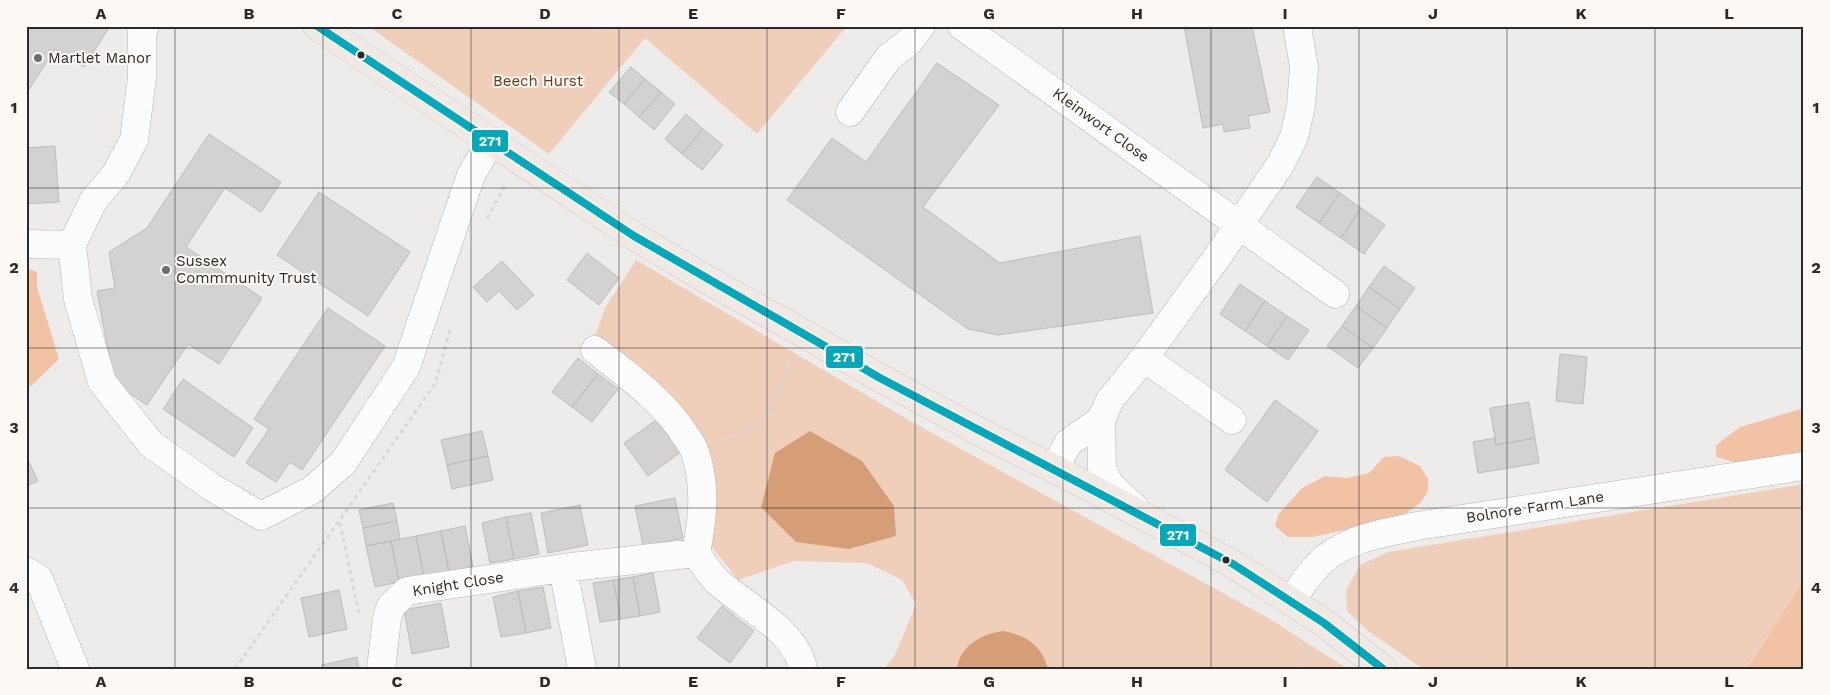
<svg xmlns="http://www.w3.org/2000/svg" width="1830" height="695" viewBox="0 0 1830 695" font-family="'Work Sans',sans-serif">
  <rect width="100%" height="100%" fill="#eeecea"/>
  <path fill="#f0cfba" d="M368 26H847L757 134 645 38 549 154Z
    M636 260 914 423 1270 619 1348 669H884L895 655 916 604 902 580 867 563 794 561 738 580 708 542 714 502 653 379 595 336 605 308Z
    M1804 484V583L1748 669H1423L1368 631 1347 611 1346 590 1360 565 1388 552Z"/>
  <path fill="#f1c3a4" d="M26 268 37 272V287L59 359 31 386 26 387Z
    M1804 408V451L1741 464 1716 457V445L1740 427Z
    M1399 456 1420 466 1428 479V491L1421 502 1401 517 1313 537H1288L1275 526 1278 515 1302 488 1325 476 1347 478 1369 473 1384 457Z
    M1804 580V669H1747L1755 657Z"/>
  <path fill="#d69e77" d="M810 431 862 461 894 506 896 536 849 549 796 542 761 507 775 453Z
    M1003 631C1026 635 1042 645 1048 669H957C960 645 982 634 1003 631Z"/>
  <path fill="#d3d2d0" stroke="#bdbcba" d="M26 26H110L84 67 55 49 26 94Z
    M1184 26H1252L1270 112 1248 116 1250 128 1224 132 1223 124 1203 128Z
    M937 63 999 105 923 207 1000 263 1140 236 1153 313 998 335 968 329 787 200 832 138 866 162Z
    M631 67 645 79 624 104 609 92Z
    M645 79 661 92 639 117 624 104Z
    M661 92 675 104 654 130 639 117Z
    M686 114 703 129 682 154 665 139Z
    M703 129 723 145 702 170 682 154Z
    M209 134 281 182 261 212 225 188 186 247 262 298 219 364 188 344 147 405 114 383 97 291 115 288 109 252 147 228Z
    M55 146 59 202 26 204V148Z
    M1317 177 1340 193 1319 223 1296 207Z
    M319 192 410 252 368 316 277 255Z
    M1340 193 1361 208 1341 238 1319 223Z
    M1361 208 1385 225 1364 254 1341 238Z
    M587 253 619 278 599 305 567 280Z
    M502 261 534 295 517 310 499 291 487 302 473 287Z
    M1384 266 1415 288 1400 309 1369 287Z
    M1240 284 1265 301 1245 331 1220 314Z
    M1369 287 1400 309 1387 328 1356 306Z
    M1265 301 1287 316 1267 346 1245 331Z
    M1356 306 1387 328 1373 348 1342 326Z
    M328 308 385 346 302 470 290 462 276 482 246 463 269 429 254 419Z
    M1287 316 1309 330 1288 360 1267 346Z
    M1342 326 1373 348 1358 368 1327 346Z
    M1560 354 1587 357 1583 404 1556 401Z
    M578 358 598 374 572 407 552 392Z
    M598 374 618 389 592 422 572 407Z
    M183 379 253 428 234 457 163 409Z
    M1275 400 1318 431 1267 502 1225 470Z
    M1529 402 1535 438 1496 445 1490 408Z
    M656 420 681 452 648 476 624 443Z
    M482 431 488 456 447 465 441 440Z
    M1495 438 1496 445 1535 438 1539 463 1478 473 1473 442Z
    M26 456 38 481 26 486Z
    M488 456 493 480 452 489 447 465Z
    M675 498 683 538 643 546 635 506Z
    M393 503 397 521 363 528 359 510Z
    M580 505 588 545 548 553 541 513Z
    M531 513 539 554 514 559 506 517Z
    M506 517 514 559 490 563 482 523Z
    M397 521 400 539 366 546 363 528Z
    M465 526 473 567 449 572 441 531Z
    M441 531 449 572 424 577 416 536Z
    M416 536 424 577 399 582 391 541Z
    M391 541 399 582 375 587 366 546Z
    M653 573 660 612 640 616 633 577Z
    M633 577 640 616 621 619 613 580Z
    M613 580 621 619 600 622 593 583Z
    M543 587 551 628 526 633 518 591Z
    M339 590 347 629 309 637 301 598Z
    M518 591 526 633 501 637 493 597Z
    M441 603 449 647 412 654 404 610Z
    M722 606 754 631 730 663 697 638Z
    M357 657 359 669H323L322 665Z"/>
  <g fill="none" stroke-linecap="round" stroke-linejoin="round">
    <g stroke="#b6b5b4" stroke-width="29">
      <path id="minor" d="M145 26 142 32V78L134 140 115 175 93 201 72 245 78 299 102 382 151 444 213 488 261 516 312 490 343 463 406 367 471 175 491 141
        M962 26 1335 294
        M850 112 889 57 909 42 921 26
        M26 244 72 245
        M1144 358 1232 420
        M1055 469 1068 443 1101 420
        M1135 508 1117 492 1107 480 1102 468 1101 420 1110 400 1144 358 1218 256 1280 165 1294 137 1301 106 1304 67 1297 26
        M696 553C702 562 709 573 717 581 744 606 791 627 802 664
        M563 568 582 669
        M26 571 39 579 75 669
        M1291 601C1300 589 1307 576 1317 566 1343 538 1381 534 1417 526L1804 466
        M381 669 387 618 391 606 407 591 563 568 696 553C703 519 706 485 695 452 693 446 689 441 685 435 663 400 627 375 595 350"/>
    </g>
    <g stroke="#cac9c9" stroke-width="29">
      <path id="major" d="M317 26 634 236 706 279 803 333 880 378 995 440 1055 469 1233 564 1324 623 1383 669"/>
    </g>
    <path stroke="#d8d8d7" stroke-width="3" stroke-dasharray="4 4" stroke-linecap="butt" d="M596 31 639 26
      M487 218 506 184
      M720 441C735 435 751 430 764 421 774 413 786 370 791 356
      M340 523 359 614
      M235 669 435 384 450 330
      M1296 669 1310 646"/>
    <use href="#minor" stroke="#fcfcfc" stroke-width="28"/>
    <use href="#major" stroke="#f1e9e4" stroke-width="28"/>
    <g stroke="#fdf9f6" stroke-width="11">
      <path id="bus-1" d="M317 26 634 236 880 378 1233 564 1324 623 1383 669"/>
    </g>
    <use href="#bus-1" stroke="#03a8ba" stroke-width="8"/>
  </g>
  <path fill="none" stroke="#2b2a29" stroke-width="1" stroke-opacity="0.55" d="M175 26V669M323 26V669M471 26V669M619 26V669M767 26V669M915 26V669M1063 26V669M1211 26V669M1359 26V669M1507 26V669M1655 26V669M26 188H1804M26 348H1804M26 508H1804"/>
  <g fill="#2b2a29" stroke="#fdf9f6" stroke-width="2">
    <circle cx="361" cy="55" r="4.5"/>
    <circle cx="1226" cy="560" r="4.5"/>
  </g>
  <g fill="#6f6e6d" stroke="#fdf9f6" stroke-width="2">
    <circle cx="38" cy="58" r="5"/>
    <circle cx="166" cy="270" r="5"/>
  </g>
  <g text-anchor="middle" stroke-width="4" stroke-linejoin="round" paint-order="stroke">
    <g font-size="15" fill="#2b2a29" stroke="#fdf9f6" text-anchor="start">
      <text x="48" y="63">Martlet Manor</text>
      <text x="176" y="266">Sussex<tspan x="176" dy="17">Commmunity Trust</tspan></text>
    </g>
    <g font-size="15" fill="#6c370d" stroke="#fdf9f6">
      <text x="538" y="86">Beech Hurst</text>
    </g>
    <g font-size="15" fill="#2b2a29" stroke="#fdf9f6">
      <text transform="translate(1101 125) rotate(36)" y="5">Kleinwort Close</text>
      <text transform="translate(1535 507) rotate(-9)" y="5">Bolnore Farm Lane</text>
      <text transform="translate(458 584) rotate(-9)" y="5">Knight Close</text>
    </g>
  </g>
  <g stroke="#fdf9f6" stroke-width="2">
    <rect x="471" y="129" width="38" height="24" rx="5" fill="#03a8ba"/>
    <rect x="825" y="345" width="39" height="24" rx="5" fill="#03a8ba"/>
    <rect x="1159" y="523" width="38" height="24" rx="5" fill="#03a8ba"/>
  </g>
  <g font-size="14" text-anchor="middle" font-weight="bold" fill="#fff">
    <text x="490" y="146">271</text>
    <text x="844" y="362">271</text>
    <text x="1178" y="540">271</text>
  </g>
  <rect width="1830" height="695" fill="none" stroke="#fdf9f6" stroke-width="55"/>
  <rect x="28" y="28" width="1774" height="640" fill="none" stroke="#2b2a29" stroke-width="2"/>
  <g font-size="16" text-anchor="middle" font-weight="bold" fill="#2b2a29">
    <text x="101" y="19">A</text>
    <text x="249" y="19">B</text>
    <text x="397" y="19">C</text>
    <text x="545" y="19">D</text>
    <text x="693" y="19">E</text>
    <text x="841" y="19">F</text>
    <text x="989" y="19">G</text>
    <text x="1137" y="19">H</text>
    <text x="1285" y="19">I</text>
    <text x="1433" y="19">J</text>
    <text x="1581" y="19">K</text>
    <text x="1729" y="19">L</text>
    <text x="14" y="113">1</text>
    <text x="1816" y="113">1</text>
    <text x="14" y="273">2</text>
    <text x="1816" y="273">2</text>
    <text x="14" y="433">3</text>
    <text x="1816" y="433">3</text>
    <text x="14" y="593">4</text>
    <text x="1816" y="593">4</text>
    <text x="101" y="687">A</text>
    <text x="249" y="687">B</text>
    <text x="397" y="687">C</text>
    <text x="545" y="687">D</text>
    <text x="693" y="687">E</text>
    <text x="841" y="687">F</text>
    <text x="989" y="687">G</text>
    <text x="1137" y="687">H</text>
    <text x="1285" y="687">I</text>
    <text x="1433" y="687">J</text>
    <text x="1581" y="687">K</text>
    <text x="1729" y="687">L</text>
  </g>
</svg>
